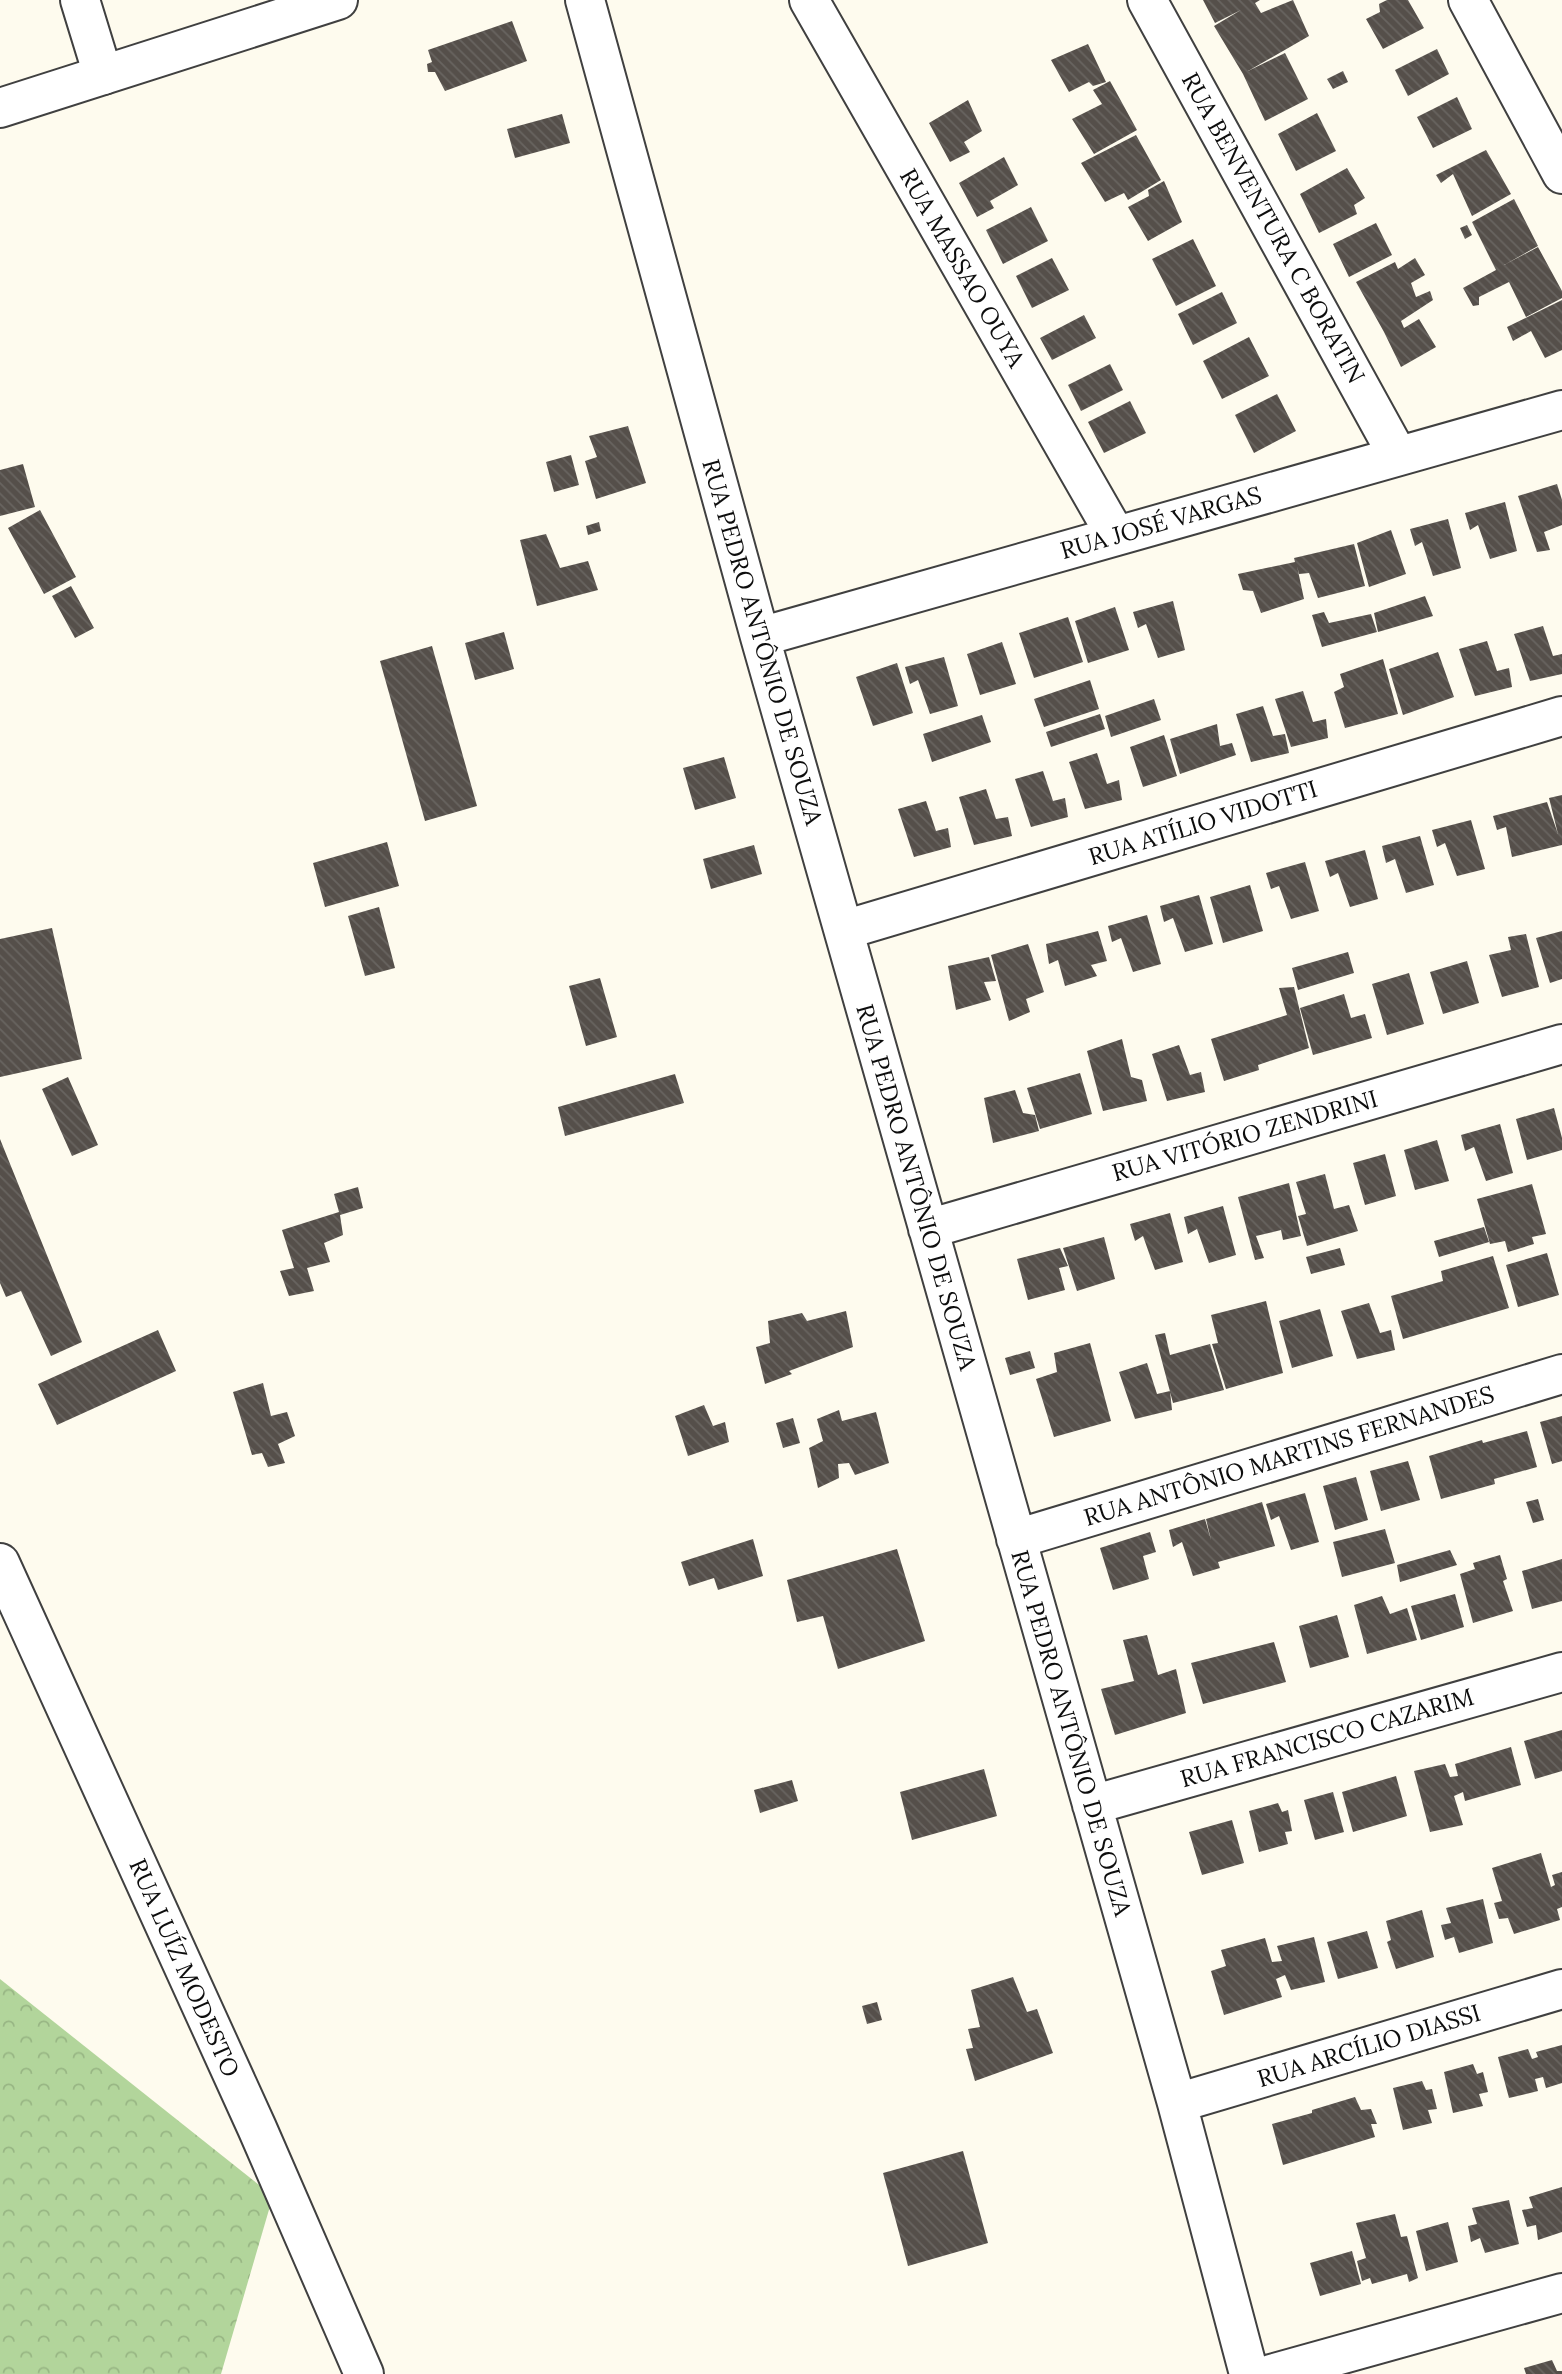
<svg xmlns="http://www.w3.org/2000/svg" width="1562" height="2374" viewBox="0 0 1562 2374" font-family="Lora,serif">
  <defs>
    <pattern id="forest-crowns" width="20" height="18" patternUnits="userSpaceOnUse" patternTransform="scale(1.75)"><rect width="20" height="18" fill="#b2d59b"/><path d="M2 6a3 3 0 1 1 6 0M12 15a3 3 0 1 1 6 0" fill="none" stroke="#98b684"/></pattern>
    <pattern id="building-back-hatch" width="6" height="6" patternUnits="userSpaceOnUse" patternTransform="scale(1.75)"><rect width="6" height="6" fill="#554f4a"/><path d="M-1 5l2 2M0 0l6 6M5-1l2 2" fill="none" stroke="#686460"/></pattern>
  </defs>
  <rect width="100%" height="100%" fill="#fefbee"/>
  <path fill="url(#forest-crowns)" d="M0 1979 273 2196 221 2374H0Z"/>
  <path fill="url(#building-back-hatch)" d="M1203 0H1260L1255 3 1261 13 1293 0 1309 36 1248 71 1285 53 1308 99 1265 121 1243 74 1214 26 1241 10 1215 23Z
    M1387 0H1408L1424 28 1383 49 1366 19 1380 12 1379 4Z
    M512 21 527 61 445 91 435 72H428L427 64 432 62 428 50Z
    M1088 44 1106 82 1093 86 1089 82 1069 92 1051 60Z
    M1437 49 1449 74 1408 96 1395 70Z
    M1343 71 1348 82 1333 89 1327 79Z
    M1110 81 1137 130 1094 154 1072 119 1102 104 1093 90Z
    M1457 97 1472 129 1433 148 1417 117Z
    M968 100 982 131 964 142 970 152 950 162 929 123Z
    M1317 113 1336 151 1296 171 1278 134Z
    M562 114 570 143 515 158 507 129Z
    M1136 135 1161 180 1128 200 1124 193 1105 202 1081 163Z
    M1486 150 1511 194 1472 216 1453 174 1441 183 1436 175Z
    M1004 157 1018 185 990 201 994 208 977 217 959 183Z
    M1347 168 1365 198 1354 205 1357 214 1319 233 1300 194Z
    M1164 181 1182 222 1148 241 1128 207 1149 196 1148 190Z
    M1514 199 1538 246 1504 265 1538 247 1562 291V298L1526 317 1509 282 1479 297V305L1473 306 1463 288 1496 270 1472 222Z
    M1031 207 1048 241 1003 264 986 230Z
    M1376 223 1392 255 1349 277 1333 244Z
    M1467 225 1472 235 1465 239 1460 228Z
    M1193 239 1216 286 1176 306 1152 259Z
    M1052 258 1069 290 1032 308 1016 276Z
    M1415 258 1425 275 1411 283 1416 297 1430 291 1433 300 1401 321 1404 328 1419 319 1436 347 1401 367 1384 332 1356 282 1395 262 1398 269Z
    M1222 292 1237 323 1193 345 1178 314Z
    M1562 300V350L1545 358 1531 331 1513 341 1507 327Z
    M1084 315 1096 338 1052 360 1040 338Z
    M1249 337 1269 376 1222 399 1203 361Z
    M1110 364 1123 390 1081 411 1068 385Z
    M1277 394 1296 431 1254 453 1235 415Z
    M1130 401 1146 433 1104 453 1088 422Z
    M628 426 646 483 596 499 585 461 597 457 589 436Z
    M571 455 579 485 554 492 546 462Z
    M23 464 35 507 0 516V470Z
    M1557 484 1562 500V525L1544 532 1550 550 1537 552 1518 496Z
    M1505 502 1517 551 1490 559 1478 525 1470 530 1465 513Z
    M40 510 76 577 44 594 8 528Z
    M1448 519 1461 568 1433 576 1422 542 1415 546 1410 529Z
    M599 522 601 531 588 535 586 526Z
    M1391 530 1406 574 1369 587 1357 543Z
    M546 534 560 568 588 561 598 590 537 606 520 540Z
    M1354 544 1365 586 1318 598 1309 573 1299 574 1297 566 1304 599 1261 613 1253 591 1243 590 1238 574 1295 562 1294 558Z
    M71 586 94 628 75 638 52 596Z
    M1425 596 1433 616 1378 632 1374 613Z
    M1173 601 1185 650 1158 658 1146 624 1138 628 1133 612Z
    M1115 607 1129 650 1088 663 1075 621Z
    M1324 612 1329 623 1371 614 1377 632 1322 647 1312 615Z
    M1068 617 1083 662 1034 678 1019 633Z
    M1543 626 1553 656 1562 654V674L1530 681 1514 634Z
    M504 632 514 669 475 680 465 643Z
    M1487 641 1497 671 1509 668 1512 687 1475 696 1459 649Z
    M1002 642 1016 684 980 695 967 654Z
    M432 646 477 806 425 821 380 661Z
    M1438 652 1454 697 1403 715 1389 669Z
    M944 657 958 706 930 714 918 680 910 684 905 667Z
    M1383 659 1398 714 1345 728 1334 692 1344 687 1340 674Z
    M897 663 913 713 873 726 856 677Z
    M1090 680 1099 709 1044 727 1034 699Z
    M1303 691 1313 722 1326 719 1328 738 1291 747 1275 699Z
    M1154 699 1161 720 1111 737 1105 716Z
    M1263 706 1273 736 1285 734 1289 753 1251 762 1236 714Z
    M1100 714 1105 729 1051 747 1046 732Z
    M982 715 991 742 932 762 923 734Z
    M1217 724 1220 746 1232 743 1236 755 1180 774 1170 739Z
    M1164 735 1177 776 1143 787 1130 747Z
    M1097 753 1107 784 1119 780 1122 800 1085 809 1069 762Z
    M724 757 736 798 695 810 683 768Z
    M1043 771 1053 801 1065 798 1068 817 1031 827 1015 779Z
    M986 789 996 819 1008 817 1012 836 974 845 959 797Z
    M1562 795V845L1512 857 1506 827 1497 830 1493 816 1547 802 1558 834 1549 798Z
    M926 801 936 831 948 828 951 847 914 857 898 809Z
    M1471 820 1485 869 1457 876 1445 843 1437 847 1432 830Z
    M1420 836 1434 885 1406 893 1395 859 1386 863 1382 846Z
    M387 842 399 886 325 907 313 863Z
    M754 845 762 874 711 889 703 859Z
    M1365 850 1378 899 1350 907 1338 873 1330 877 1325 861Z
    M1305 862 1319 911 1291 919 1279 886 1271 889 1266 873Z
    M1250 885 1263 931 1223 943 1210 897Z
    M1199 895 1213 944 1185 952 1173 918 1164 922 1160 906Z
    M379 907 395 968 365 976 348 916Z
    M1147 915 1161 964 1133 972 1121 938 1112 942 1108 926Z
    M52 928 82 1059 0 1077V939Z
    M1098 931 1107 961 1091 965 1097 976 1065 986 1058 960 1049 964 1046 944Z
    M1562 931V979L1550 983 1536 938Z
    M1526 934 1539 987 1502 997 1489 955 1511 950 1508 937Z
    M1028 944 1044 992 1026 999 1030 1012 1009 1021 991 955Z
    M1348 952 1354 973 1298 990 1292 968Z
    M989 957 996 981 984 982 991 1000 956 1010 948 966Z
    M1467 961 1479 1003 1443 1014 1430 972Z
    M1409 973 1424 1024 1387 1035 1372 984Z
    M600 978 617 1037 586 1046 569 986Z
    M1294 987 1309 1048 1258 1065 1259 1070 1224 1081 1211 1039 1287 1015 1279 988Z
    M1344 994 1351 1018 1365 1014 1372 1038 1313 1055 1300 1008Z
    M1122 1039 1131 1077 1142 1080 1147 1101 1103 1111 1087 1051Z
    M1179 1045 1190 1075 1201 1072 1205 1092 1167 1101 1152 1054Z
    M1080 1073 1092 1114 1040 1129 1027 1088Z
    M675 1074 684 1103 565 1136 558 1107Z
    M68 1077 98 1145 72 1156 42 1089Z
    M1015 1090 1023 1113 1035 1115 1039 1131 993 1143 984 1098Z
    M1554 1108 1562 1138V1150L1527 1160 1516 1119Z
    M1500 1124 1513 1173 1486 1181 1474 1147 1465 1151 1461 1135Z
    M0 1139 82 1342 51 1356 21 1291 6 1297 0 1283Z
    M1437 1140 1449 1181 1415 1190 1404 1150Z
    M1385 1154 1396 1196 1365 1205 1353 1163Z
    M1325 1174 1334 1209 1349 1205 1358 1231 1307 1246 1298 1216 1306 1214 1296 1182Z
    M1289 1183 1301 1236 1283 1240 1281 1230 1256 1236 1264 1258 1255 1260 1238 1197Z
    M1532 1184 1546 1234 1532 1237 1534 1244 1508 1252 1505 1241 1490 1244 1477 1199Z
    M358 1187 363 1208 340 1215 343 1235 324 1243 330 1262 307 1268 314 1291 289 1296 280 1271 294 1268 282 1230 339 1212 334 1194Z
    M1223 1206 1236 1255 1209 1263 1197 1229 1188 1234 1184 1217Z
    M1170 1213 1183 1262 1155 1270 1143 1236 1135 1241 1130 1224Z
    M1484 1227 1489 1242 1439 1257 1434 1241Z
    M1104 1237 1115 1279 1077 1291 1063 1248Z
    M1060 1248 1068 1266 1059 1268 1065 1290 1028 1300 1017 1259Z
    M1340 1248 1345 1265 1311 1274 1306 1257Z
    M1547 1253 1559 1295 1518 1307 1506 1265Z
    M1493 1256 1509 1308 1403 1339 1391 1296 1443 1281 1441 1271Z
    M1266 1301 1283 1373 1226 1389 1212 1344 1218 1343 1211 1315Z
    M1369 1303 1380 1333 1391 1330 1395 1350 1357 1359 1341 1311Z
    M1320 1309 1333 1356 1292 1368 1279 1321Z
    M846 1311 853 1347 789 1371 792 1374 765 1384 756 1347 770 1343 768 1321 802 1313 807 1321Z
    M158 1330 176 1371 57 1425 38 1384Z
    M1165 1333 1170 1355 1210 1344 1224 1390 1173 1403 1155 1335Z
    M1090 1343 1111 1421 1054 1437 1036 1379 1057 1372 1054 1353Z
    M1030 1351 1035 1368 1010 1375 1005 1358Z
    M1147 1363 1157 1394 1170 1391 1172 1410 1135 1419 1119 1372Z
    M263 1383 271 1416 287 1412 295 1436 278 1444 285 1463 268 1467 262 1453 252 1455 233 1392Z
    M704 1405 713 1426 725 1422 729 1442 688 1456 675 1416Z
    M839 1410 842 1421 876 1412 889 1463 855 1475 849 1463 838 1464 839 1478 818 1488 809 1448 823 1441 817 1419Z
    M1562 1416V1461L1552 1464 1540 1422Z
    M793 1418 800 1443 783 1448 776 1423Z
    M1527 1431 1537 1467 1494 1479 1495 1484 1441 1499 1429 1456 1482 1440 1483 1443Z
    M1408 1461 1420 1500 1381 1511 1370 1471Z
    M1356 1477 1368 1520 1335 1530 1323 1486Z
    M1305 1493 1319 1542 1291 1550 1279 1516 1271 1520 1266 1504Z
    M1538 1499 1544 1520 1533 1523 1526 1502Z
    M1262 1502 1275 1546 1218 1562 1220 1568 1193 1576 1182 1542 1173 1547 1169 1530 1205 1519 1211 1540 1206 1519Z
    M1385 1529 1395 1563 1342 1577 1333 1542Z
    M1150 1532 1156 1552 1143 1556 1149 1579 1113 1590 1100 1548Z
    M753 1539 763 1576 718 1590 714 1578 689 1586 681 1562Z
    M897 1549 925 1641 838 1669 823 1616 797 1622 787 1580Z
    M1450 1550 1457 1565 1400 1582 1397 1565Z
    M1500 1555 1507 1579 1503 1581 1513 1611 1473 1623 1460 1574 1475 1569 1473 1563Z
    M1562 1559V1601L1532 1609 1522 1571Z
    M1455 1594 1464 1627 1421 1640 1411 1606Z
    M1382 1596 1390 1614 1407 1608 1417 1640 1367 1654 1354 1605Z
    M1337 1615 1349 1657 1310 1668 1299 1626Z
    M1147 1635 1158 1675 1176 1669 1186 1713 1115 1735 1101 1689 1134 1681 1123 1640Z
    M1274 1642 1286 1682 1203 1704 1191 1663Z
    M1562 1730V1771L1535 1779 1524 1741Z
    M1511 1747 1521 1785 1465 1801 1463 1792 1454 1796 1463 1825 1430 1832 1414 1771 1445 1764 1450 1777 1458 1776 1455 1764Z
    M984 1769 997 1816 912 1840 900 1792Z
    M1396 1776 1407 1816 1353 1832 1342 1792Z
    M792 1780 798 1801 760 1813 754 1790Z
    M1333 1792 1344 1832 1315 1840 1304 1800Z
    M1278 1803 1282 1812 1288 1810 1292 1831 1285 1832 1288 1844 1259 1852 1249 1811Z
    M1232 1820 1244 1863 1202 1875 1189 1832Z
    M1541 1853 1551 1887 1555 1885 1552 1875 1562 1872V1907L1557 1909 1560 1920 1514 1934 1508 1918 1499 1919 1494 1903 1502 1901 1492 1868Z
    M1483 1899 1493 1943 1459 1953 1454 1937 1445 1940 1441 1925 1451 1923 1446 1908Z
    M1422 1910 1434 1957 1396 1969 1387 1942 1391 1940 1386 1921Z
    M1367 1931 1378 1968 1338 1979 1327 1942Z
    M1314 1937 1325 1982 1291 1990 1285 1975 1276 1979 1282 1997 1224 2015 1211 1971 1226 1966 1221 1950 1265 1938 1272 1962 1282 1961 1277 1946Z
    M1013 1977 1027 2012 1037 2009 1053 2053 975 2081 966 2049 973 2048 968 2029 980 2027 971 1990Z
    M877 2002 882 2020 867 2024 862 2006Z
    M1562 2045V2083L1546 2088 1543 2077 1535 2079 1538 2091 1509 2098 1498 2057 1528 2049 1532 2059 1538 2057 1536 2052Z
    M1473 2064 1477 2074 1483 2072 1488 2092 1479 2094 1483 2106 1453 2113 1444 2072Z
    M1422 2081 1426 2090 1432 2089 1437 2109 1428 2110 1432 2123 1403 2130 1393 2088Z
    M1355 2097 1361 2110 1371 2109 1377 2124H1371L1375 2137 1283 2165 1272 2124 1312 2113V2110Z
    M963 2151 988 2243 908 2266 883 2173Z
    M1562 2187V2232L1538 2240 1536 2225 1527 2227 1522 2210 1533 2208 1529 2197Z
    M1509 2200 1519 2244 1485 2253 1480 2238 1471 2242 1468 2226 1477 2224 1472 2208Z
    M1395 2214 1401 2237 1407 2236 1418 2278 1409 2282 1407 2274 1372 2284 1370 2278 1362 2281 1357 2261 1366 2258 1356 2223Z
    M1448 2222 1458 2262 1426 2271 1416 2231Z
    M1352 2251 1361 2284 1320 2296 1310 2263Z
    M1552 2360 1557 2371H1562V2374H1526L1524 2368Z"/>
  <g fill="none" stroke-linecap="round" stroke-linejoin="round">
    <g stroke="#404040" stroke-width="42">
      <path id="minor" d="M80 0 103 75
        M585 0 760 637 1177 2103 1249 2374
        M809 0 1116 536
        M1147 0 1398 456
        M1468 0 1562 174
        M760 637 1562 410
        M844 930 1562 716
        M928 1229 1562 1044
        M1016 1539 1562 1374
        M0 1563 257 2128 364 2374
        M1092 1805 1562 1672
        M1177 2103 1562 1989
        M1271 2374 1562 2293"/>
    </g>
    <g stroke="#404040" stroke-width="42">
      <path id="tertiary" d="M0 108 338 0"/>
    </g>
    <use href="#minor" stroke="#fff" stroke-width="38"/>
    <use href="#tertiary" stroke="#fff" stroke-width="38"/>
  </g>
  <g text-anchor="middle" stroke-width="7" stroke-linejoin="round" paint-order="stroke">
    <g font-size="24" fill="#0d0d0d" stroke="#fff">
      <text transform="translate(1273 228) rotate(61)" y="8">RUA BENVENTURA C BORATIN</text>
      <text transform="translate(962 268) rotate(60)" y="8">RUA MASSAO OUYA</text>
      <text transform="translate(1161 523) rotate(-16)" y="8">RUA JOSÉ VARGAS</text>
      <text transform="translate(762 642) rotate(74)" y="8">RUA PEDRO ANTÔNIO DE SOUZA</text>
      <text transform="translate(1203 823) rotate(-17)" y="8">RUA ATÍLIO VIDOTTI</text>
      <text transform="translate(1245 1136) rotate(-16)" y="8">RUA VITÓRIO ZENDRINI</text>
      <text transform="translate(916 1187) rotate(74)" y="8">RUA PEDRO ANTÔNIO DE SOUZA</text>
      <text transform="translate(1289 1456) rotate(-17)" y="8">RUA ANTÔNIO MARTINS FERNANDES</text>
      <text transform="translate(1071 1733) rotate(74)" y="8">RUA PEDRO ANTÔNIO DE SOUZA</text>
      <text transform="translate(1327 1738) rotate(-16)" y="8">RUA FRANCISCO CAZARIM</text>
      <text transform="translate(184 1968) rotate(66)" y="8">RUA LUÍZ MODESTO</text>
      <text transform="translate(1369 2046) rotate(-17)" y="8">RUA ARCÍLIO DIASSI</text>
    </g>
  </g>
</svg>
